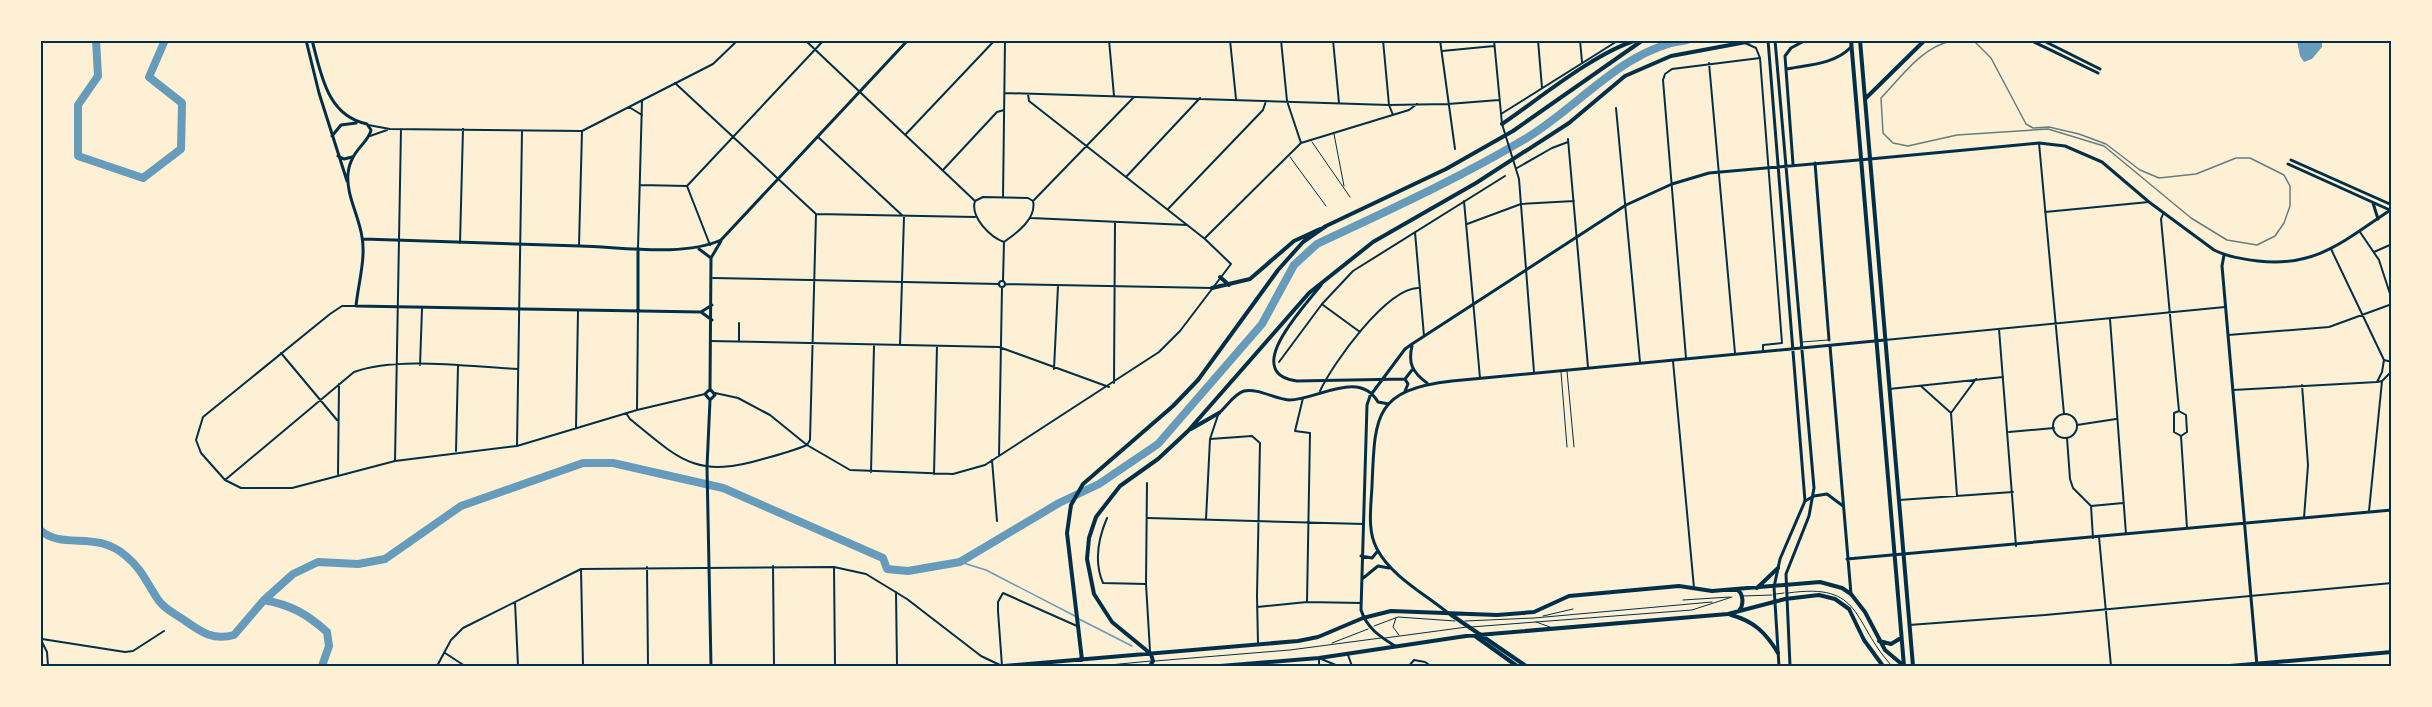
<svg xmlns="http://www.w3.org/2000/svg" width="2432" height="707" viewBox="0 0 2432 707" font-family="Lora,serif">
  <rect width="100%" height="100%" fill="#fdf0d5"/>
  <path fill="#669bbc" d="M2297 41H2322V47L2312 59 2304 62 2300 56Z"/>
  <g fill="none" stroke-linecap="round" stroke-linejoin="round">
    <path stroke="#669bbc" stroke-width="1.5" d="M960 562 986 570 1075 616
      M1079 619 1132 646"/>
    <path stroke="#669bbc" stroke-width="8" d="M96 40 98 76 78 105V156L143 178 181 149 182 103 149 77 165 40
      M40 530C64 551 95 529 126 556 143 570 147 584 159 601 166 610 174 613 184 620 201 632 213 641 234 635L264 600C291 605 307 614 327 632L329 646 322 666
      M264 600 293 574 318 562 358 564 385 559 461 506 583 463H613L723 488 883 558 887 569 908 571 960 562 1059 503 1099 484 1158 444 1262 324 1294 265 1317 244C1387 211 1458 179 1525 139 1578 108 1623 48 1687 40"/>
    <path stroke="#003049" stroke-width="1" d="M1334 134 1344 186
      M1312 142 1350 197
      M1290 157 1326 206
      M1802 342 1828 340
      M1567 371 1574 447
      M1561 372 1567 447
      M1788 593C1864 582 1851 622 1892 666
      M1776 594 1784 593
      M1743 596 1772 595
      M1683 600 1730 597
      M1543 616 1573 609
      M1396 618 1393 627 1399 635
      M1465 621 1534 618 1712 602
      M1536 622 1550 627
      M1374 626 1398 617 1455 621
      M1471 627 1692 610 1732 597
      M1385 638 1467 627
      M1332 643 1368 629
      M1155 661 1290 650 1381 638
      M1099 666 1151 661"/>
    <path stroke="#003049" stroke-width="2" d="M805 40 975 201
      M1109 40 1114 96
      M1230 40 1236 99
      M1281 40 1287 101 1301 143
      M1333 40 1339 103
      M1383 40 1389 105 1393 115
      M1440 40 1455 149
      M1494 40 1502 124 1519 179 1534 372
      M1538 40 1542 88
      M1580 40 1582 62
      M1745 43 1756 48 1760 58 1782 343 1763 345V352
      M1442 51 1494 46
      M1709 63 1735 353
      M675 83 816 214
      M1005 93 1389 105 1448 104 1499 100
      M629 107 642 115
      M1616 108 1640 362
      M1501 114 1619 40
      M368 125 390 129 582 131 713 64 738 40
      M906 134 995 40
      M370 136 387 130
      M818 137 904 217 900 345
      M1568 139 1588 367
      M2039 143 2064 414
      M1517 168 1552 148 1568 142
      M943 170 997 112 1004 110
      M1126 177 1200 98
      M640 185 687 186 824 40
      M687 186 710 245
      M983 197 1028 198 1033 201C1037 218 1017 233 1004 242 990 237 970 217 975 201Z
      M1003 198 1005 40
      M1034 200 1134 97
      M1464 201 1480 378
      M1168 209 1263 110 1266 101
      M2045 212 2149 202
      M816 214 975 217
      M2163 214 2161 219 2179 411
      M1031 218 1187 225
      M1467 224 1521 204 1574 201
      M1415 232 1424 336
      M2360 232 2379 260 2392 300
      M1205 238 1301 143 1409 110 1417 104
      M460 243 463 129
      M579 245 582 131
      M638 248 642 101
      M2331 249 2384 360
      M2374 252 2392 244
      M713 278 999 284
      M999 284a3 3 0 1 1 6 0a3 3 0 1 1-6 0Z
      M1003 281 1004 242
      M1005 284 1212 288
      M1323 305 1360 332
      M356 306H342L330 314 203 417 196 440 201 453 225 480 241 488H292L395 461 517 446 637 410 705 394
      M2110 319 2126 534
      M1999 329 2016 546
      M2228 335 2329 327 2392 304
      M1885 340 2225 307
      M710 341 999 347 1109 387
      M739 342V323
      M281 353 337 420
      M1686 358 1663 80 1665 74 1672 69 1760 58
      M2384 360 2392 362
      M1673 361 1694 588
      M1279 362 1322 304 1353 271 1505 176
      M420 365 422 309
      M1054 369 1058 286
      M2377 382 2382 372 2384 360
      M1114 383 1115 222
      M2302 385 2308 465 2304 518
      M1922 387 1951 413
      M1889 389 2003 377
      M2233 390 2377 382 2382 381 2392 371
      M1320 391C1333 363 1386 289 1418 288
      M715 393 738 398 770 415 807 445 850 470 953 474 985 465 1159 352 1180 331 1231 264 1205 239 1029 101 1028 94
      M1303 398 1295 431 1310 433 1307 602
      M637 410 638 312
      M2179 411 2186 415 2187 432 2181 436
      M2179 411 2174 413V432L2181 436
      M626 413 630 419C680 460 696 479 763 459 778 455 793 451 807 445L810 440 816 214
      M2053 426a12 12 0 1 1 24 0a12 12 0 1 1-24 0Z
      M2077 425 2116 419
      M576 428 578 311
      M2009 432 2054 428
      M2181 436 2187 528
      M2067 438 2070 479 2073 488 2091 506 2093 538
      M1210 439 1252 436 1260 443 1257 596 1258 644
      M517 446 522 131
      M456 451 458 366
      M999 456 1002 287
      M992 460 997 521
      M395 461 401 129
      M871 472 874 346
      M338 474 339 384
      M934 474 937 346
      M225 480 354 372C397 356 472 367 518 369
      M1147 483 1146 584 1150 651
      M1957 496 1951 413 1976 379
      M1899 500 2013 492
      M2091 506 2123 503
      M2369 511 2382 381
      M1107 518C1098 539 1094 562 1103 583L1146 584
      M1148 518 1364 524
      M1206 519 1210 439 1218 415
      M2099 537 2111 666
      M773 566 774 666
      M647 567 648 666
      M834 567 835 666
      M581 569 583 666
      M896 592 897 666
      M515 602 518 666
      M1257 607 1307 602 1361 603
      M1909 625 2045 615 2392 583
      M40 638 47 652 48 666
      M42 639 125 652 133 651 164 631
      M445 653 465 666
      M1348 655 1352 666
      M437 666 451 640 463 628 581 569 834 567 866 574 907 599 981 656 1002 666
      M1002 666 998 611V602L1003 593 1077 626
      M1319 666V658L1338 666
      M1409 666 1414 660 1425 662 1431 666"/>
    <path stroke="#003049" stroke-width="3" d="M1870 159 2039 143 2065 146 2102 162 2149 202 2214 250C2228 257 2243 259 2258 261 2317 268 2346 239 2392 209
      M1815 163 1829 340
      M2224 255 2222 266 2257 666
      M1830 346 1851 594
      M1805 501 1814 496 1827 494 1843 506
      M1847 559 2392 510"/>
    <path stroke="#003049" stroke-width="3" d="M306 40 319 93 347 181
      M312 40C321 74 327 116 367 124L371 130C369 143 350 150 348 174 346 195 359 216 362 237 366 258 358 285 356 306L701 312 712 320
      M1768 40 1805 501 1780 559 1774 587 1779 666
      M1775 40 1814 488 1809 516 1786 574 1790 666
      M2030 40 2098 73
      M2042 40 2100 69
      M1786 69C1807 65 1836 64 1851 47
      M332 136 341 125 356 123
      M338 156 344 159 352 157
      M2291 160 2392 205
      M1793 164 1785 56 1791 48 1806 40
      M2288 164 2392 211
      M2373 203 2378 219
      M363 239C435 242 507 244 580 246 622 247 683 257 721 240L908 40
      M699 249 711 258
      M1321 285C1306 305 1239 373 1297 381L1405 379 1408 384 1405 391
      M638 312V248
      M701 312 712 305
      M1412 346C1408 363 1412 372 1427 383
      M1405 379 1412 370
      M710 389 711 258 721 241
      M710 389 705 394 710 400
      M710 389 715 395 710 400
      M710 400 707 467 711 666
      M1219 413C1227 406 1234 394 1244 391 1258 388 1275 399 1289 400 1317 400 1359 369 1378 402L1389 404
      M1361 556 1372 558 1377 552
      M1362 579 1378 566 1389 568
      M1448 613C1425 594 1391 576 1377 549 1367 531 1371 507 1372 486 1375 417 1373 390 1452 381L1885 340
      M1395 646C1379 636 1367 628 1361 610L1367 405 1370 396 1405 349 1412 344 1626 205 1672 184 1709 173 1870 159"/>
    <path stroke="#003049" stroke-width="4" d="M1851 40 1904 666
      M1860 40 1913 666
      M1866 98 1925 40
      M1502 124C1539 99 1594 53 1637 40
      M1220 277 1229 285
      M1212 288 1250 279 1294 241 1320 229
      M1191 429 1219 413
      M1757 588 1778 568
      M1736 589C1744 593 1744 605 1739 611
      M1450 614 1526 666
      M1731 615C1754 621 1766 633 1778 653
      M1475 636 1517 666
      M1879 641 1891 644 1901 638
      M1082 660 1067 533 1071 505 1083 484 1173 406 1198 380 1278 270 1303 242 1326 226 1446 169 1513 131 1643 40
      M1004 666 1298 641 1318 637 1363 618 1391 611 1497 615 1534 612 1569 596 1679 586 1712 591 1820 582 1842 588 1851 594 1865 612 1885 650 1904 666
      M1150 666 1153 661 1151 654 1112 622 1094 594 1087 559 1089 538 1096 517 1120 486 1158 459 1188 431 1309 293 1373 242 1476 183 1569 123 1625 76 1671 56 1757 40
      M1220 666 1319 658 1466 636 1728 614 1785 599 1819 595 1835 599 1849 609 1864 640 1883 666
      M2230 666 2392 652"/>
    <path stroke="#657d81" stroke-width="1.5" d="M1951 41 1975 42 1991 58 2026 124 2033 128 2049 127 2079 134 2106 144 2140 170 2159 178 2196 174 2236 158H2250L2284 175 2290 186V206L2284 223 2275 236 2257 245 2227 240 2191 218 2104 146 2048 129 1957 135 1908 146 1893 143 1883 133 1881 98C1902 76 1921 48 1951 41Z"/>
  </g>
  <rect width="2432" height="707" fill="none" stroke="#fdf0d5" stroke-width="84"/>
  <rect x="42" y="42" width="2348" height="623" fill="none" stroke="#003049" stroke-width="2"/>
</svg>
